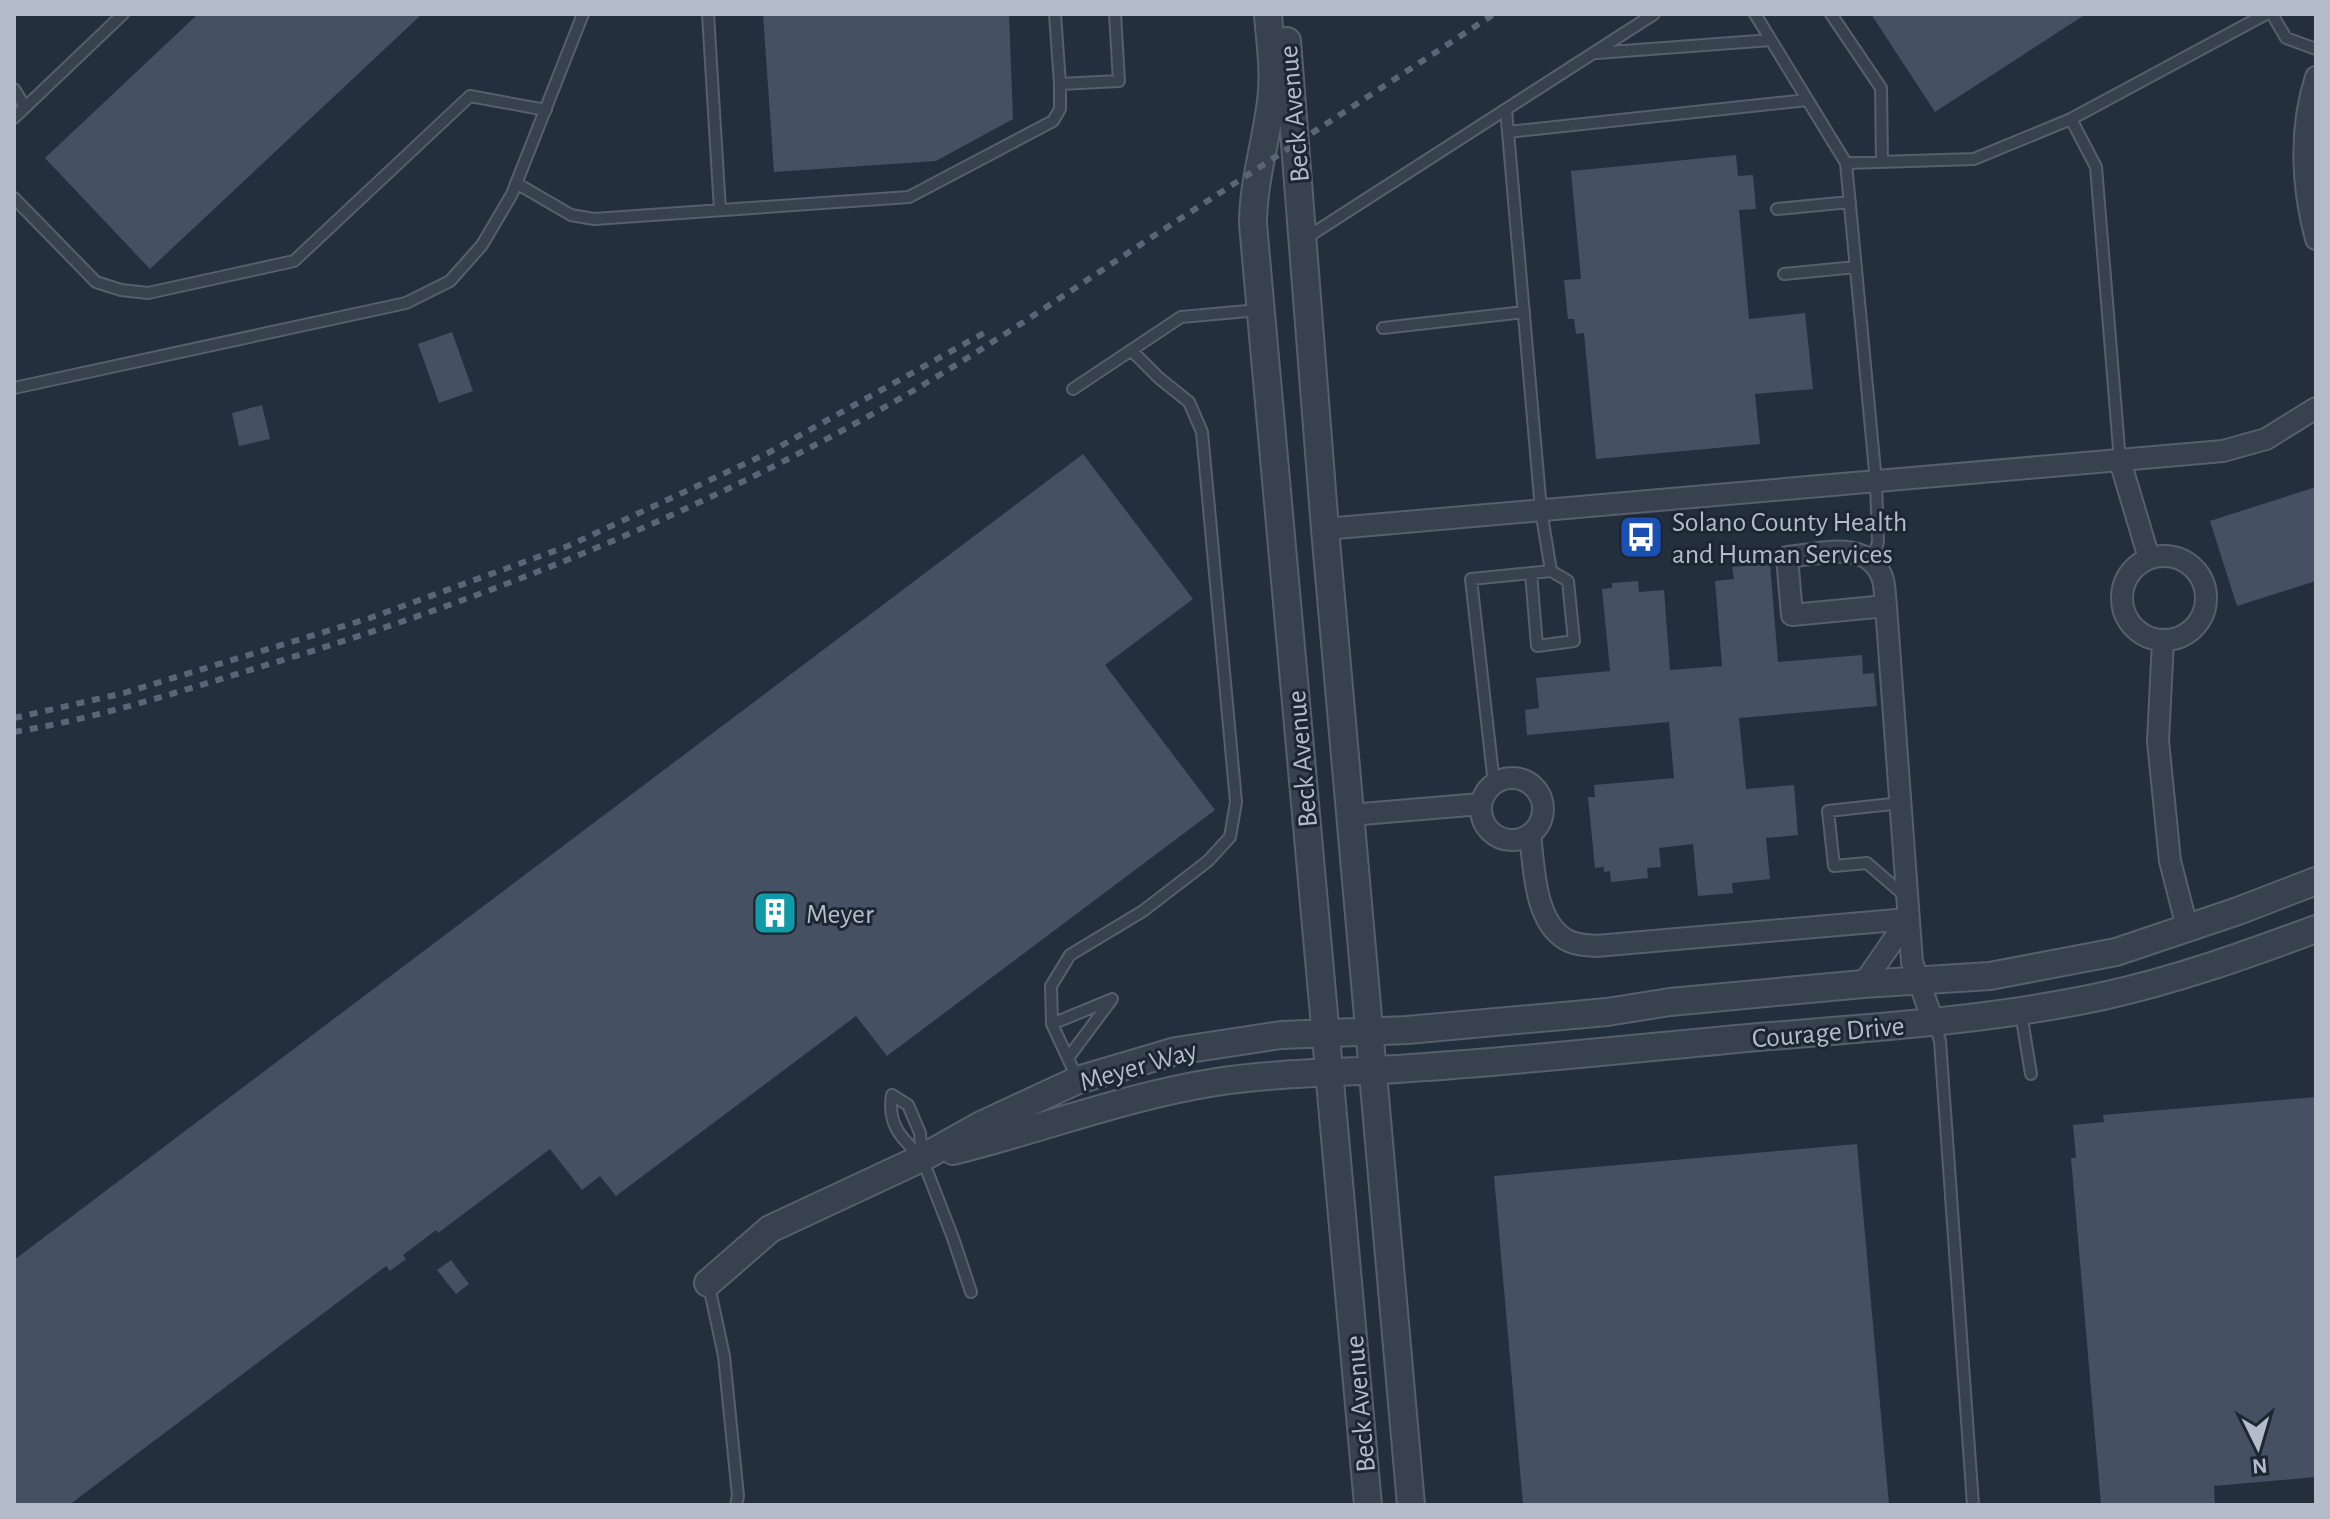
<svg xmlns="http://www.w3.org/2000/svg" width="2330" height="1519" viewBox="0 0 2330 1519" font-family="'Alegreya Sans',sans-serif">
  <rect width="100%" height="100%" fill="#242f3e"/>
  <path fill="#455162" d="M198 14H422L150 269 45 158Z
    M763 14H1009L1013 119 936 161 774 172Z
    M1871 14H2086L1935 112Z
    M1736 155 1738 176 1753 175 1756 209 1739 210 1749 319 1805 313 1813 389 1755 394 1760 444 1596 459 1584 333 1576 334 1574 319H1568L1564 280 1581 279 1571 171Z
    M452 332 473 391 439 403 418 344Z
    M262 405 270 439 239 446 232 413Z
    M1083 454 1193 599 1105 665 1215 810 887 1056 856 1016 616 1196 600 1176 582 1190 550 1149 438 1233 436 1230 403 1255 406 1259 390 1271 386 1266 69 1505H14V1260Z
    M2316 487V581L2237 606 2210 521Z
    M1770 564 1778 662 1862 655 1863 674 1874 673 1877 706 1739 718 1746 789 1794 785 1798 835 1766 838 1770 879 1732 883 1733 893 1698 896 1693 844 1659 848 1661 867 1647 868 1648 878 1611 882 1610 871 1604 872V867L1595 868 1588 797H1595L1594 785 1674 778 1669 722 1527 735 1525 710 1539 708 1536 678 1610 671 1602 589 1612 588V583L1638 581 1639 592 1664 590 1670 670 1722 666 1715 581 1734 579 1732 567Z
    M2316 1097V1477L2214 1486 2215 1505H2101L2071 1158H2076L2073 1125 2104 1122 2103 1115Z
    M1857 1144 1889 1505H1523L1494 1176Z
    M451 1260 469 1284 456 1294 437 1270Z"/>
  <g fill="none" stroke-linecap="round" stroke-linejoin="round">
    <g stroke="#565f6c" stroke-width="14">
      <path id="service" d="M708 14 720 210
        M1055 14 1060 84
        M1755 14 1846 163 1876 482 1878 542 1872 560
        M1831 14 1881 88 1882 162
        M2272 14 2286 38 2316 49
        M1597 53 1771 40
        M14 89 25 107
        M14 118 123 14
        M2071 119 2266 14
        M1508 132 1807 100
        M1846 163 1974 159 2071 119 2096 167 2120 461
        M516 183 571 215 594 219 909 197 1053 121 1060 109V84L1119 81 1115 14
        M14 198 96 282 121 290 148 293 294 261 470 96 546 110
        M1777 209 1850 202
        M1306 238 1654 14
        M1784 274 1856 267
        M1383 328 1524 312
        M14 388 406 303 450 281 482 245 512 194 583 14
        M1073 389 1181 317 1259 310
        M1531 573 1537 646 1574 641 1568 581 1551 571
        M1494 784 1471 579 1551 571 1541 510 1506 109
        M1901 803 1828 811 1834 866 1867 863 1905 896
        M2021 1013 2031 1074
        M1934 1023 1940 1041 1973 1505
        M1052 1024 1110 1000
        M1068 1058 1112 999
        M1078 1080 1052 1024 1051 986 1070 955 1143 911 1208 861 1230 837 1236 802 1202 432 1189 402 1159 378 1131 350
        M921 1157C901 1138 887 1124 892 1095L908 1105 920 1133 922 1158 953 1238 971 1292
        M709 1286 724 1356 738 1496 736 1505"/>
    </g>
    <g stroke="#565f6c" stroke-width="24">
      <path id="minor" d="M2316 77C2299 129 2302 188 2316 239
        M2120 461 2149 558
        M1325 529 2223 451 2266 439 2316 408
        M2122 598a42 42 0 1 1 84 0a42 42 0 1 1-84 0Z
        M1886 606 1792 615 1787 557C1819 554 1871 538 1883 580 1885 588 1885 598 1886 606L1912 962 1933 1021
        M2163 641 2158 741 2170 861 2187 927
        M1481 809a31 31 0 1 1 62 0a31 31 0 1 1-62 0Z
        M1350 815 1481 804
        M1530 834C1534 866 1534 920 1565 939 1574 945 1586 945 1596 946L1908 919
        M1863 984 1908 919"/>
    </g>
    <g stroke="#565f6c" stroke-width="30">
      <path id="tertiary" d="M1268 14C1270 43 1275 72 1271 101 1266 143 1253 182 1253 224L1368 1505
        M1287 41 1325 529 1411 1505
        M953 1151C1041 1129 1127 1096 1216 1082 1280 1072 1346 1073 1411 1068 1519 1061 1628 1049 1737 1039 1859 1028 1983 1022 2103 996 2176 980 2246 955 2316 929
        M708 1283 770 1229 922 1158 981 1125 1078 1080 1176 1051 1281 1035 1407 1030 1607 1012 1670 1002 1863 984 1990 976 2116 952 2238 911 2316 881"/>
    </g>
    <use href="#service" stroke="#38414e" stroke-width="10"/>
    <use href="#minor" stroke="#38414e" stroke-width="20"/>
    <use href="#tertiary" stroke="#38414e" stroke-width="26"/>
    <path stroke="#5a6575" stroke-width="6" stroke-dasharray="8 8" stroke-linecap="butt" d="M14 718 124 693 370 618 568 546 768 453 984 333
      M14 732C99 718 181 691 263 666 471 604 666 527 856 423 958 368 1055 301 1152 237 1266 163 1380 89 1494 14"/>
  </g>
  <defs>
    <g id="bus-square" transform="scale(2.3)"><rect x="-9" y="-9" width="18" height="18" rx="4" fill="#1a4fb4" stroke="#1d2633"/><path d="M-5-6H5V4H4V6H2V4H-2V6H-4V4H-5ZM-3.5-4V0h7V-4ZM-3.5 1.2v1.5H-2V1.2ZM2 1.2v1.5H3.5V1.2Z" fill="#fff"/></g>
    <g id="building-square" transform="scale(2.3)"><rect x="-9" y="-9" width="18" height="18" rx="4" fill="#0f9aa8" stroke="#1d2633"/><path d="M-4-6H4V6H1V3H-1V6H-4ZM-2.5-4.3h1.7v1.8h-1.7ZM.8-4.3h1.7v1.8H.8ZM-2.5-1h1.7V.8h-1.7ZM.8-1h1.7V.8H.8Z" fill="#fff"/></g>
  </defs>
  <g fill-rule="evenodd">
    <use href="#bus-square" x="1641" y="537"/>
    <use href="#building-square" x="775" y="913"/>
  </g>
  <g text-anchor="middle" stroke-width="6" stroke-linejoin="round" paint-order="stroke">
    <g font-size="28" fill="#b4bcc9" stroke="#1d2633">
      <text transform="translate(1293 114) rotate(-95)" y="10">Beck Avenue</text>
      <text transform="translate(1301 759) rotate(-95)" y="10">Beck Avenue</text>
      <text transform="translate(1828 1031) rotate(-5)" y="10">Courage Drive</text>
      <text transform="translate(1138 1065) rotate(-16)" y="10">Meyer Way</text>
      <text transform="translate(1359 1404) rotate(-95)" y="10">Beck Avenue</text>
    </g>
    <g font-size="28" fill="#b4bcc9" stroke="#1d2633" text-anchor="start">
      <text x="1672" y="531">Solano County Health<tspan x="1672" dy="32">and Human Services</tspan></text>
      <text x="806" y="923">Meyer</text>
    </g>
  </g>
  <rect width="2330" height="1519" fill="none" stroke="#b4bcc9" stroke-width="32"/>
  <g transform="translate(2258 1447) rotate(175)" stroke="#1d2633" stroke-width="6" paint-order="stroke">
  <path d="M0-6L14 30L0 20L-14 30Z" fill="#b4bcc9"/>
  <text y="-12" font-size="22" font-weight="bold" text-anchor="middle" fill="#b4bcc9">N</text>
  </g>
</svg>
